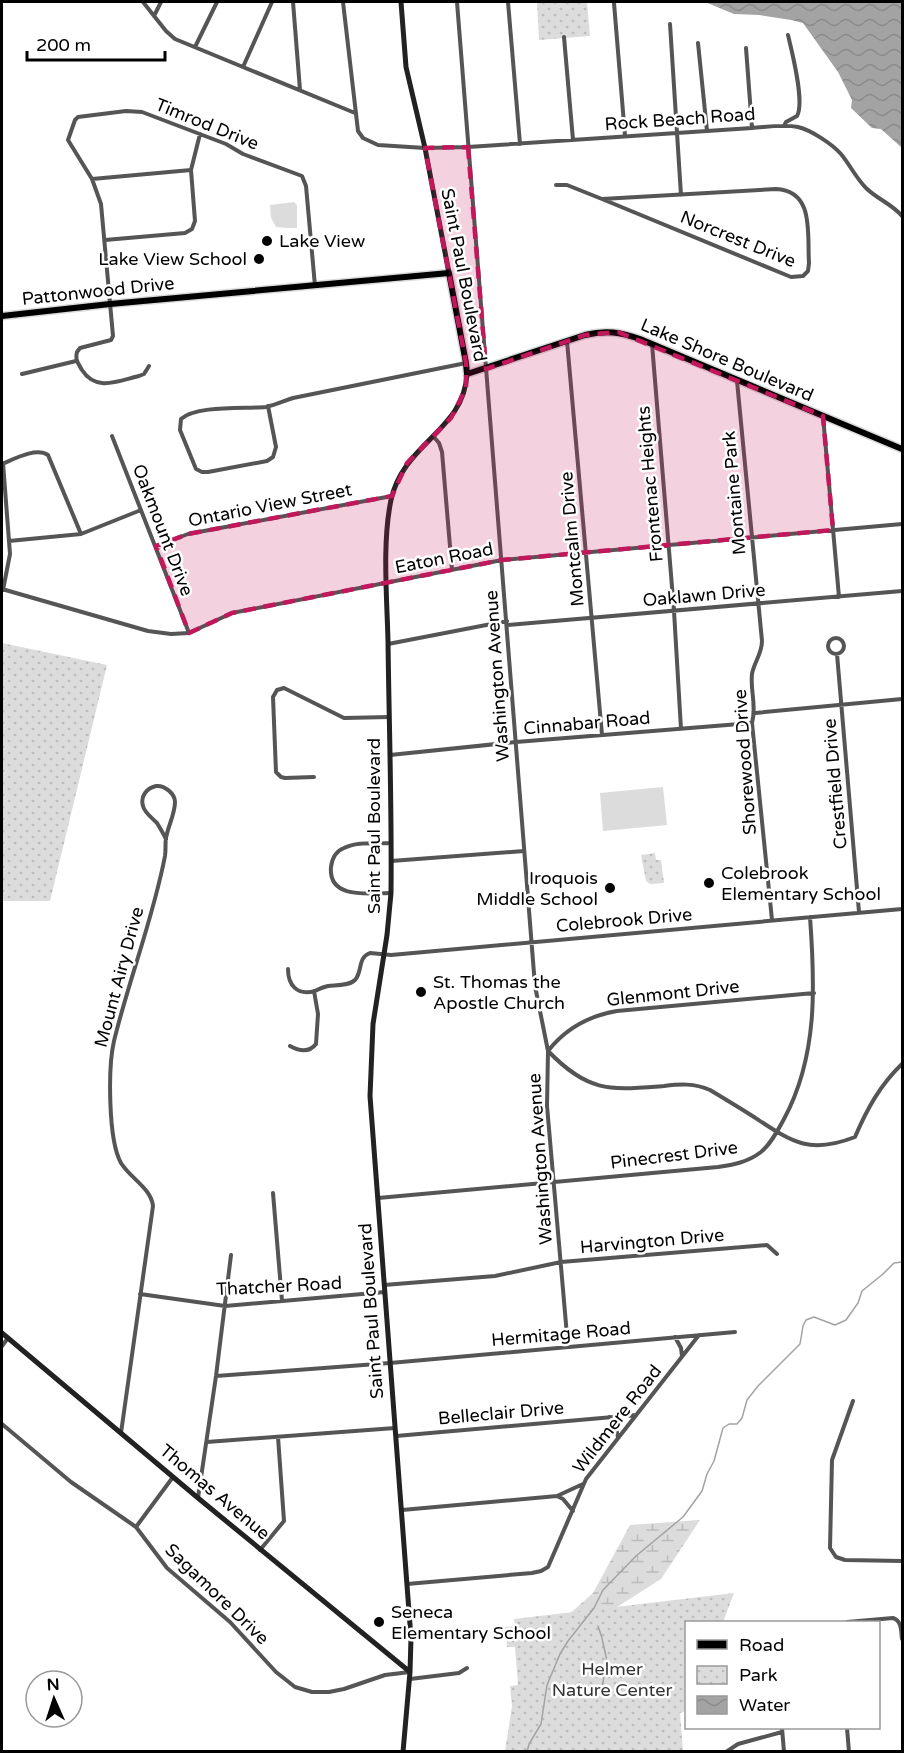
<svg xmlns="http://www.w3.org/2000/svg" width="904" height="1753" viewBox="0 0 904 1753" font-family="'Varela Round',sans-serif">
  <defs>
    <pattern id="wetland-marsh" width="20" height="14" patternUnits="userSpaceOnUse" patternTransform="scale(1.5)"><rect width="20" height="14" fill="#dcdcdc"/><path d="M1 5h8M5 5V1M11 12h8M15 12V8" fill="none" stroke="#bbb"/></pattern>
    <pattern id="park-dots" width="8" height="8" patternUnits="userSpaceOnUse" patternTransform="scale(1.5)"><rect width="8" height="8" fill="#dcdcdc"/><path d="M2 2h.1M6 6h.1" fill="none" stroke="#bbb" stroke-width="1.8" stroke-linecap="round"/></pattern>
    <pattern id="water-waves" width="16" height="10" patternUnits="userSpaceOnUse" patternTransform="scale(1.5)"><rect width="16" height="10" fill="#a3a3a3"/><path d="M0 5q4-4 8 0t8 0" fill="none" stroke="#8b8b8b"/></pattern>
  </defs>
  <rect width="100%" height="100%" fill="#fff"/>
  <path fill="url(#wetland-marsh)" d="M700 1520 661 1579 614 1609 538 1642 593 1593 630 1525Z"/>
  <path fill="url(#park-dots)" d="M537 2H587L590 36 539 40Z
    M2 643 107 665 50 901H2Z
    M655 853 656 860H661L664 883 650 884 646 881C645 872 642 864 641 855Z
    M734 1593 723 1622H686V1711L680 1713 683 1751H505L512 1706 510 1686 518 1685 515 1647H507L505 1627 515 1626 514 1619Z"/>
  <path fill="#dcdcdc" d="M294 202 297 205V228H287L276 227 271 218 270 205Z
    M663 787 667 825 603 831 600 793Z"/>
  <path fill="url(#water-waves)" d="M705 2H902V148L881 129 872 128 851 108 852 100 838 72 803 23 791 20 759 15 734 14Z"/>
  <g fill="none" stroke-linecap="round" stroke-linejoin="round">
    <path stroke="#a3a3a3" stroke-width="1.5" d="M598 1626 602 1638 608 1666 605 1670 602 1688
      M527 1752 529 1744 541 1724 547 1685 560 1654 568 1641 594 1608 603 1590 636 1556 683 1517 702 1491 707 1474 714 1461 723 1428 729 1424H737L742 1418 747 1400 758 1386 800 1344 803 1326 806 1320 814 1317 835 1325 846 1320 858 1303 862 1291 883 1274 894 1263 902 1262"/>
    <g stroke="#dbdbdb" stroke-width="9">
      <path id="primary" d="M2 316 110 304 449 273 466 363 467 374 585 335C606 330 620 332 640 339L902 449"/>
    </g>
    <path stroke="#555" stroke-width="4" d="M143 2 166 31 175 39 355 113
      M293 2 300 90
      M343 2 358 131 363 138 378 145 425 148 468 147 752 128C767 127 783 124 798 127 811 130 832 144 841 154 850 165 856 178 866 188 877 199 892 204 902 216
      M457 2 535 986 548 1051 547 1106 568 1347
      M508 2 520 144
      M614 3 625 136
      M154 16 161 2
      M670 24 681 195
      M564 37 573 140
      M698 43 707 131
      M195 47 217 2
      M746 48 752 128
      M243 67 272 2
      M784 126 786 122 797 116C805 102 792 52 788 35
      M92 179 191 170
      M556 185H567L602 199 776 189C815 191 807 234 809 263L808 271 803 276 791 277 602 199
      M105 240 185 233 192 229 195 221 191 170 200 134
      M567 341 602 735
      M652 344 674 611 681 729
      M149 366 144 374 139 376C118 381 96 392 82 370 78 363 75 360 77 352L80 348 111 340 113 336 101 204 92 179 68 140 75 120 78 117 126 111 142 112 226 144 243 154 302 176 306 186 315 286
      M22 374 76 361
      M737 381 762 641C762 654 754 662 752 674 750 691 757 706 752 723L772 920
      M268 406 276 447 273 457 267 461 208 472H202L196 469 180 430 181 419C196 405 245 409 266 407 275 405 284 401 293 398L466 363
      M823 416 839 597
      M112 436 189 633
      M433 436 439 443 442 452 452 570
      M2 464C14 459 36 447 48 455L81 534
      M9 541 81 534 141 510
      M156 546 188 534 392 496
      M2 589 148 631 171 634 189 633 232 613 502 560 902 524
      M3 590 10 554 3 463
      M507 625 902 591
      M828 646a8 8 0 1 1 16 0a8 8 0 1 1-16 0Z
      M388 644 507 621
      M837 654 859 912
      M755 713 902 699
      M390 755 516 742 752 723
      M314 777 285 778 281 777 276 772 273 697 277 690 284 688 344 718 389 717
      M391 843C377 844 357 841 344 848 336 851 332 859 331 867 328 900 370 893 391 893
      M391 861 524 851
      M288 969C288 985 297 996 315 991 319 989 323 987 328 986 336 985 349 986 355 980 363 971 357 958 370 953L391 955 902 909
      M814 993 617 1011C588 1016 566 1028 548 1051 589 1093 609 1090 664 1086 680 1084 694 1083 710 1090 725 1099 740 1108 754 1117 792 1142 809 1155 855 1137 867 1109 880 1085 902 1064
      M290 1046C299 1051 309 1053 316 1044L318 1014 314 991
      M273 1193 282 1301
      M378 1198 718 1167C733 1165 748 1162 761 1152 771 1144 778 1130 784 1119 818 1056 815 985 810 917
      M384 1285 495 1276 561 1262 767 1245 777 1254
      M140 1294 225 1306 385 1292
      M675 1337 681 1348 682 1356
      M2 1346 8 1338
      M216 1376 390 1363 735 1332
      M853 1401 832 1460 830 1548 836 1557 845 1560 902 1561
      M609 1417 615 1424 618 1437
      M2 1424 71 1482 136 1527 167 1568 230 1622 276 1672 295 1687 312 1692H329L344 1689 385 1675 410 1672
      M121 1433 153 1206C151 1188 130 1178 121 1163 108 1140 108 1067 114 1041 129 979 153 919 165 856 166 850 165 844 166 838 168 826 175 814 175 802 175 794 165 785 156 786 147 788 140 796 143 806 144 812 152 818 157 823 160 828 163 833 166 839
      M396 1436 636 1415
      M207 1442 395 1428
      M557 1496 583 1484
      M198 1498 216 1376 231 1255
      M402 1510 557 1496 563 1499 573 1511
      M136 1527 173 1477
      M260 1550 284 1521 278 1437
      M407 1584 532 1573 541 1571 548 1567 586 1479 699 1335
      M847 1622 893 1618C902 1621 901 1631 902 1639
      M410 1679 459 1673 467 1668
      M782 1728 784 1752
      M847 1728 849 1752
      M726 1752 738 1744 782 1732"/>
    <path stroke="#222" stroke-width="5" d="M401 2 406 67 425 148 449 273
      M2 1333 198 1498 410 1672
      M403 1752 410 1672 411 1638 370 1096 373 1024 387 935 391 893C392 809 389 725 388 641 387 598 382 543 391 500 403 443 464 431 467 374"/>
    <use href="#primary" stroke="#000" stroke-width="6"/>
  </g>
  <path fill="#c2185b" fill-opacity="0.2" stroke="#c2185b" stroke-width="4.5" stroke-dasharray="12 8" stroke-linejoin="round" d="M468 147 486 369 585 335 618 332 823 416 833 530 502 560 232 613 189 633 156 546 188 534 392 496 407 463 451 418 466 388V363L425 148Z"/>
  <g fill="#000" stroke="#fff" stroke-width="2">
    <circle cx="267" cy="241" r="6"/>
    <circle cx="259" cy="259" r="6"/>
    <circle cx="709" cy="883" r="6"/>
    <circle cx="610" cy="888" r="6"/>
    <circle cx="421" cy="992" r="6"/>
    <circle cx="379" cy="1622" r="6"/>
  </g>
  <g text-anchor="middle" stroke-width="5" stroke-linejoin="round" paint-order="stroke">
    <g font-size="18" fill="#000" stroke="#fff">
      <text transform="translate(680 119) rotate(-4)" y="6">Rock Beach Road</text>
      <text transform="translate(207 124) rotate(22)" y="6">Timrod Drive</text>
      <text transform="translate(738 239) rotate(22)" y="6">Norcrest Drive</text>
      <text transform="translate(464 275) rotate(79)" y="6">Saint Paul Boulevard</text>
      <text transform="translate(98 291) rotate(-6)" y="6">Pattonwood Drive</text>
      <text transform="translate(727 360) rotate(23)" y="6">Lake Shore Boulevard</text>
      <text transform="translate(650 484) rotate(-95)" y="6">Frontenac Heights</text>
      <text transform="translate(734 493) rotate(-95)" y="6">Montaine Park</text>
      <text transform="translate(270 505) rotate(-11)" y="6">Ontario View Street</text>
      <text transform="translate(163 530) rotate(69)" y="6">Oakmount Drive</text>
      <text transform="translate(572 539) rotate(-95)" y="6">Montcalm Drive</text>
      <text transform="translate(444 558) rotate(-11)" y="6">Eaton Road</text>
      <text transform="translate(704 595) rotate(-5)" y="6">Oaklawn Drive</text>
      <text transform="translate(497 676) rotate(-94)" y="6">Washington Avenue</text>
      <text transform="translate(587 723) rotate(-5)" y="6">Cinnabar Road</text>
      <text transform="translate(745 762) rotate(-94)" y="6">Shorewood Drive</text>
      <text transform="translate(835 784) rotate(-95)" y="6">Crestfield Drive</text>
      <text transform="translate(374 826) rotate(-90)" y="6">Saint Paul Boulevard</text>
      <text transform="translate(624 920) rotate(-5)" y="6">Colebrook Drive</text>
      <text transform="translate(119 977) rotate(-75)" y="6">Mount Airy Drive</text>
      <text transform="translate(673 993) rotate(-6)" y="6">Glenmont Drive</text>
      <text transform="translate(674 1155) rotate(-7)" y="6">Pinecrest Drive</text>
      <text transform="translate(540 1159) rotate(-94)" y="6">Washington Avenue</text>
      <text transform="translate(652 1241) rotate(-5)" y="6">Harvington Drive</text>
      <text transform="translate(279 1286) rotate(-3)" y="6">Thatcher Road</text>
      <text transform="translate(371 1311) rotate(-94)" y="6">Saint Paul Boulevard</text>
      <text transform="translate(561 1334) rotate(-5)" y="6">Hermitage Road</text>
      <text transform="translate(501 1413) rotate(-5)" y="6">Belleclair Drive</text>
      <text transform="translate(617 1419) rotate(-52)" y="6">Wildmere Road</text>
      <text transform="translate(215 1492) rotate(40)" y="6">Thomas Avenue</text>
      <text transform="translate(217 1594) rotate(44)" y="6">Sagamore Drive</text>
    </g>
    <g font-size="18" fill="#000" stroke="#fff" text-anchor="start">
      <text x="279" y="247">Lake View</text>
      <text x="247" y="265" text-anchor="end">Lake View School</text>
      <text x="721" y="879">Colebrook<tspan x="721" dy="21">Elementary School</tspan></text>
      <text x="598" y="884" text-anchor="end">Iroquois<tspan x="598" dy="21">Middle School</tspan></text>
      <text x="433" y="988">St. Thomas the<tspan x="433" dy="21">Apostle Church</tspan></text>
      <text x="391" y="1618">Seneca<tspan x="391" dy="21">Elementary School</tspan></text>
    </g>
    <g font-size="18" fill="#333" stroke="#fff">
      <text x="612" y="1675">Helmer<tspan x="612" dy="21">Nature Center</tspan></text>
    </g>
  </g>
  <rect width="904" height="1753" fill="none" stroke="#000000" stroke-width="6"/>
  <rect x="685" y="1621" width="195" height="108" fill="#ffffff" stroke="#999999" stroke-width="1.5"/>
  <rect x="697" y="1640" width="30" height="9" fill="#000000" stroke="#999999" stroke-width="1.5"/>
  <text x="739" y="1651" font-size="18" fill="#000000">Road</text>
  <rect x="697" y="1666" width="30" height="18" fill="url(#park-dots)" stroke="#999999" stroke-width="1.5"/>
  <text x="739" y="1681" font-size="18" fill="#000000">Park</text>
  <rect x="697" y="1696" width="30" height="18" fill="url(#water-waves)" stroke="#999999" stroke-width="1.5"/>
  <text x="739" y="1711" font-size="18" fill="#000000">Water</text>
  <g transform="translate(54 1699) rotate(357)"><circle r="28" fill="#ffffff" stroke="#999999" stroke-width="1.5"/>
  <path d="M0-4.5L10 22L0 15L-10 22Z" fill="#000000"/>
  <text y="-9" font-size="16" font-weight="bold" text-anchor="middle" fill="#000000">N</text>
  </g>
  <path d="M27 51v9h138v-9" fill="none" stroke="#000000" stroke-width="3"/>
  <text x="36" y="51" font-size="18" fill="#000000" stroke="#ffffff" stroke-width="4.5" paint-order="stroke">200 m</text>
</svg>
